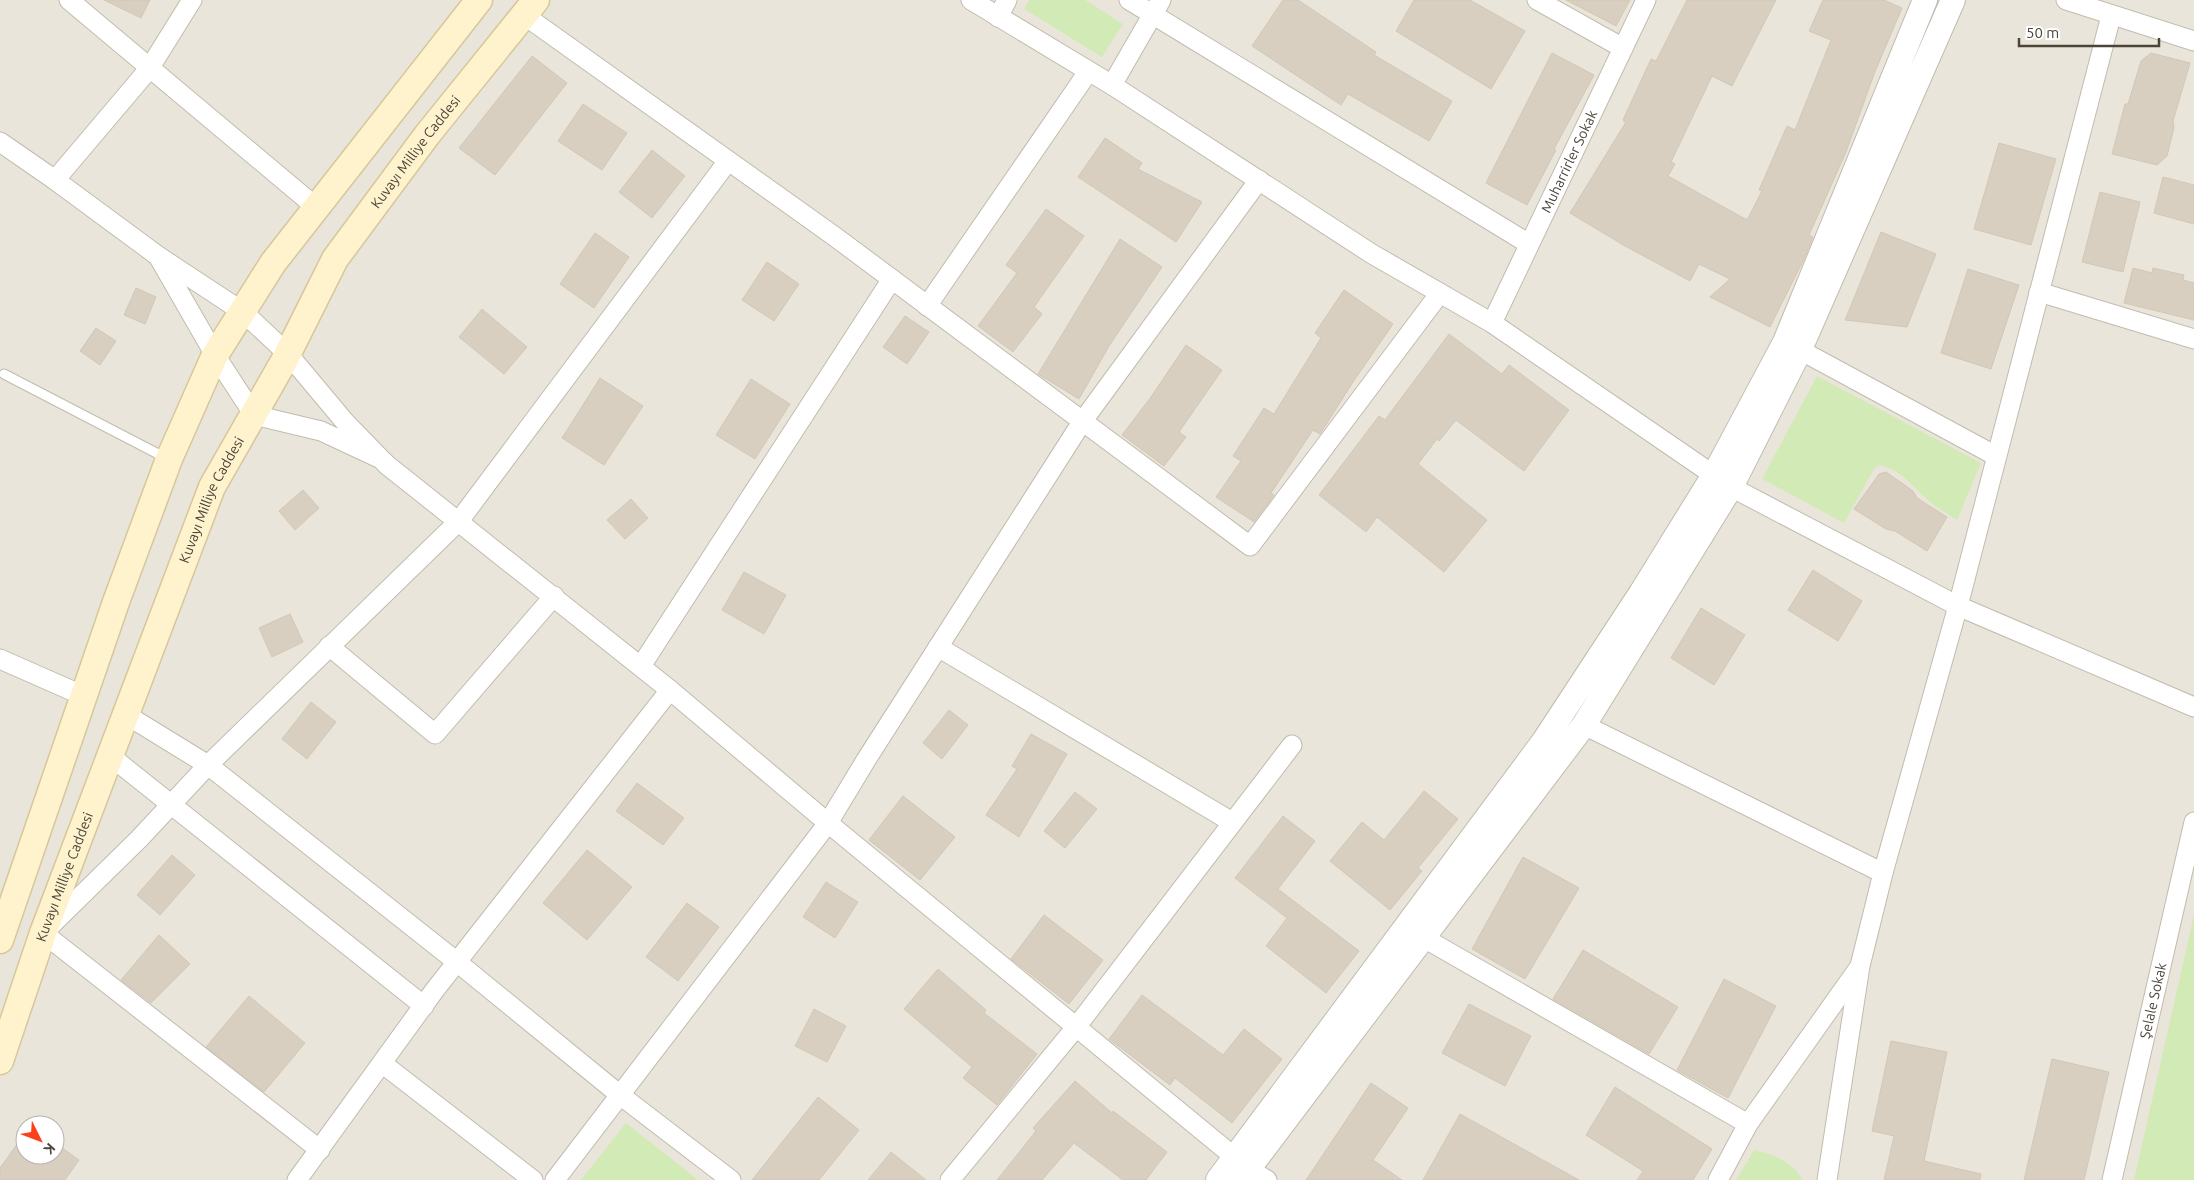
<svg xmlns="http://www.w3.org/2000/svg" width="2194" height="1180" viewBox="0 0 2194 1180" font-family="Ubuntu,sans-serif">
  <rect width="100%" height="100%" fill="#f6f3ec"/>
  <path fill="#eae5da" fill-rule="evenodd" d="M0 0H2194V1180H0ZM25 1125H55V1155H25Z"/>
  <path fill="#d2eab5" d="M1029 0H1085L1123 24 1102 57 1024 9Z
    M1817 376 1981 463 1957 520C1948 514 1939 509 1930 502 1914 488 1901 469 1879 465L1874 469 1844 523 1762 479Z
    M2194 915V1180H2134Z
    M626 1123 698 1180H581Z
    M1754 1150C1770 1153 1796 1163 1802 1180H1736Z"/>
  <path fill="#d8cfc1" stroke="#d3c7b4" d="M104 0H150L141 18Z
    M1283 0H1298L1376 52 1374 55 1452 101 1429 141 1348 94 1341 105 1252 46Z
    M1414 0H1470L1525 31 1491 89 1396 31Z
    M1566 0H1630L1616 26Z
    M1687 0H1776L1732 86 1712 76 1671 162 1675 164 1668 176 1747 220 1762 191 1759 190 1787 126 1795 130 1831 40 1809 31 1823 0H1884L1902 8 1874 74 1846 152 1809 235 1813 237 1804 259 1770 327 1710 297 1730 279 1699 264 1690 281 1625 246 1570 213 1626 122 1623 120 1651 59 1656 61Z
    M1552 53 1594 75 1554 149 1556 150 1527 205 1486 183Z
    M2151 53 2190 63 2173 121 2174 128 2167 156 2157 165 2112 154 2125 104H2128L2141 61Z
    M532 56 567 83 495 175 459 148Z
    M583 104 627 133 602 170 558 141Z
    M1105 138 1142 163 1138 169 1202 202 1176 242 1078 177Z
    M1999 143 2056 159 2031 245 1974 229Z
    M652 150 685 176 652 218 619 192Z
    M2163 177 2194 185V224L2154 213Z
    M2100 192 2140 202 2123 272 2082 262Z
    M1046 209 1084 236 1034 307 1042 314 1013 352 978 326 1017 273 1006 265Z
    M1881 232 1936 254 1907 327 1845 320Z
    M595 233 629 257 594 308 560 284Z
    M1120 239 1162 267 1109 346 1079 399 1038 374Z
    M767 262 799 284 774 321 742 300Z
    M2133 268 2152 273 2153 268 2184 275 2183 280 2194 283V320L2124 303Z
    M1968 269 2019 285 1991 369 1941 353Z
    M136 288 156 297 145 324 124 315Z
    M1344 290 1393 324 1353 382 1320 434 1313 430 1271 493 1274 495 1254 522 1216 497 1241 461 1233 456 1264 408 1274 414 1321 338 1315 333Z
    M482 309 527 347 504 374 459 337Z
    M905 316 929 332 907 364 883 347Z
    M96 328 116 341 100 365 80 351Z
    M1449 334 1502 374 1509 365 1569 410 1524 471 1456 420 1439 441 1437 439 1418 464 1487 520 1444 572 1377 517 1366 532 1319 495 1379 416 1385 420Z
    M1186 345 1222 370 1179 432 1186 437 1164 466 1122 435 1151 397Z
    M600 378 643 406 604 465 562 438Z
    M751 379 790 404 755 459 716 435Z
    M1886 472 1913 491 1917 498 1947 517 1927 551 1895 531 1886 529 1854 509 1879 474Z
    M303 490 319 508 295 530 279 511Z
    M631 499 648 518 625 539 607 520Z
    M1813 570 1862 601 1838 641 1788 610Z
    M744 572 786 595 764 634 722 610Z
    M1701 608 1745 635 1714 685 1671 658Z
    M290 614 303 642 272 657 259 628Z
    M311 702 336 722 307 759 282 739Z
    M949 710 968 725 942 759 923 743Z
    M1031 734 1067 754 1019 837 986 815 1017 769 1012 766Z
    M637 783 684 818 663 845 616 811Z
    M1424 791 1458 819 1418 868 1422 871 1390 910 1330 861 1362 822 1384 840Z
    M1075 792 1097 809 1065 848 1044 831Z
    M903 796 955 837 920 880 869 840Z
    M1283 816 1315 841 1278 889 1359 951 1326 993 1266 946 1287 918 1235 878Z
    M587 850 632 887 587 940 543 903Z
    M172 855 195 875 160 915 137 895Z
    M1523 857 1579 888 1525 979 1472 949Z
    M826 882 858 902 835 938 803 917Z
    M687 903 719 927 678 981 646 957Z
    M1044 915 1103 960 1069 1004 1011 959Z
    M159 935 190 964 151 1003 121 980Z
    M1583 950 1678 1007 1649 1054 1553 999Z
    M938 969 986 1010 984 1013 1037 1054 997 1105 963 1078 972 1067 904 1009Z
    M1724 979 1776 1006 1728 1098 1677 1070Z
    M1142 995 1223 1055 1244 1029 1282 1059 1232 1123 1175 1078 1170 1085 1109 1039Z
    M249 996 305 1043 264 1092 206 1047Z
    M1469 1004 1531 1036 1505 1086 1442 1053Z
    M814 1009 846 1026 827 1062 795 1046Z
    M1891 1041 1947 1052 1924 1161 1981 1174 1980 1180H1884L1894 1136 1872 1131Z
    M2052 1059 2109 1072 2084 1180H2024Z
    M1075 1081 1112 1113 1113 1111 1167 1152 1146 1180H1123L1074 1143 1042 1180H997L1036 1131 1033 1128Z
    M1371 1083 1408 1108 1373 1160 1402 1180H1306Z
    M1615 1087 1712 1149 1693 1180H1637L1643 1171 1586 1135Z
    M818 1097 859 1130 819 1180H752Z
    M1460 1114 1579 1180H1423Z
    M25 1133V1155H55V1143L79 1160 65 1180H0V1168Z
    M891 1152 926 1180H868Z"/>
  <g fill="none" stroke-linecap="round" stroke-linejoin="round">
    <g stroke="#c2bbae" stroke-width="11">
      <path id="service" d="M4 374 166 458"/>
    </g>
    <g stroke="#c2bbae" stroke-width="21">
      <g id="minor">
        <path d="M69 0 317 208"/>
        <path d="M971 0 1112 85 1372 254 1492 323 1731 487 1958 606 2194 707"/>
        <path d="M1129 0 1529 244"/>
        <path d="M1537 0 1623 48"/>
        <path d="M2066 0 2194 41"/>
        <path d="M524 15 834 236 1250 546 1440 293"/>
        <path d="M998 17 1007 0"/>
        <path d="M1112 85 1161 0"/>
        <path d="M0 142 55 180 158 256"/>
        <path d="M55 180 149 69 192 0"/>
        <path d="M2039 292 2194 339"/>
        <path d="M927 306 1088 72"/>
        <path id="s1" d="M1492 323 1646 0"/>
        <path d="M1800 350 1996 456"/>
        <path d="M381 459 321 431 254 415 215 355 158 256 243 312 288 354 345 422 381 459 387 465 670 690 822 818 1249 1169 1267 1180"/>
        <path d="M329 646 435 734 554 596"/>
        <path d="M938 647 1232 822"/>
        <path d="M0 659 84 696"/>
        <path d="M641 666 892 279"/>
        <path d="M125 714 208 765 457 962 620 1095 731 1180"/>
        <path d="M1584 725 1883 873"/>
        <path d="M109 755 424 1006"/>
        <path d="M1424 938 1748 1124"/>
        <path d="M383 1064 533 1180"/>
        <path d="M320 1150 43 933 139 839 208 765 459 521 728 161"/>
        <path d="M297 1180 434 991 670 690"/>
        <path d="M555 1180 828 823 866 760 1082 422 1259 180"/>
        <path d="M950 1180 1077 1026 1292 745"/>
        <path d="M1718 1180 1748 1124 1858 969"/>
        <path d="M1827 1180 1860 966 1883 873 1958 606 2111 16"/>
        <path id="s2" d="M2112 1180 2194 822"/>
      </g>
    </g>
    <g stroke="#c2bbae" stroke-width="26">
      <path id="tertiary" d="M1218 1180 1544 741 1641 593 1714 475 1785 342 1925 0
        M1240 1180 1584 725 1731 487 1797 356 1953 0"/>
    </g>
    <g stroke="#d6c79b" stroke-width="29">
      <g id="secondary">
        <path d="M0 940 116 602 169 459 215 355 273 263 479 0"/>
        <path id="s3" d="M0 1061 43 933 212 487 284 361 335 259 427 135 536 0"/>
      </g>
    </g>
    <use href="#service" stroke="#fff" stroke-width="9"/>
    <use href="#minor" stroke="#fff" stroke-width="19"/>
    <use href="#tertiary" stroke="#fff" stroke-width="24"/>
    <use href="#secondary" stroke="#fff3cd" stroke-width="26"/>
  </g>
  <g text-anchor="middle" stroke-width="4" stroke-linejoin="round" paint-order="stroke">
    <g font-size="14" fill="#4b4439" stroke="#fff">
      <text dy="5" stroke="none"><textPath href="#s3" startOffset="1005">Kuvayı Milliye Caddesi</textPath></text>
      <text dy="5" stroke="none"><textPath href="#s1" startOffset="179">Muharrirler Sokak</textPath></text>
      <text dy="5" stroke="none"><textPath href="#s3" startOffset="600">Kuvayı Milliye Caddesi</textPath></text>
      <text dy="5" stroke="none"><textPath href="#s3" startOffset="195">Kuvayı Milliye Caddesi</textPath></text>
      <text dy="5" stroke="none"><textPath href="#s2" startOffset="184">Şelale Sokak</textPath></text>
    </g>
  </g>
  <g transform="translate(40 1140) rotate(132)"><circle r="24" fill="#ffffff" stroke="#b7b4b0"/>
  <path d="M0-4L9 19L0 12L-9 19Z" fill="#fc3f1d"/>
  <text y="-8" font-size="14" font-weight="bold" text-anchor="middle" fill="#4b4439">K</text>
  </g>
  <path d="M2019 38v8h140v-8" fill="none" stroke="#4b4439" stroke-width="2.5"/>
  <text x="2026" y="38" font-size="15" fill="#4b4439" stroke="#ffffff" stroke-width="4" paint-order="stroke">50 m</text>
</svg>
